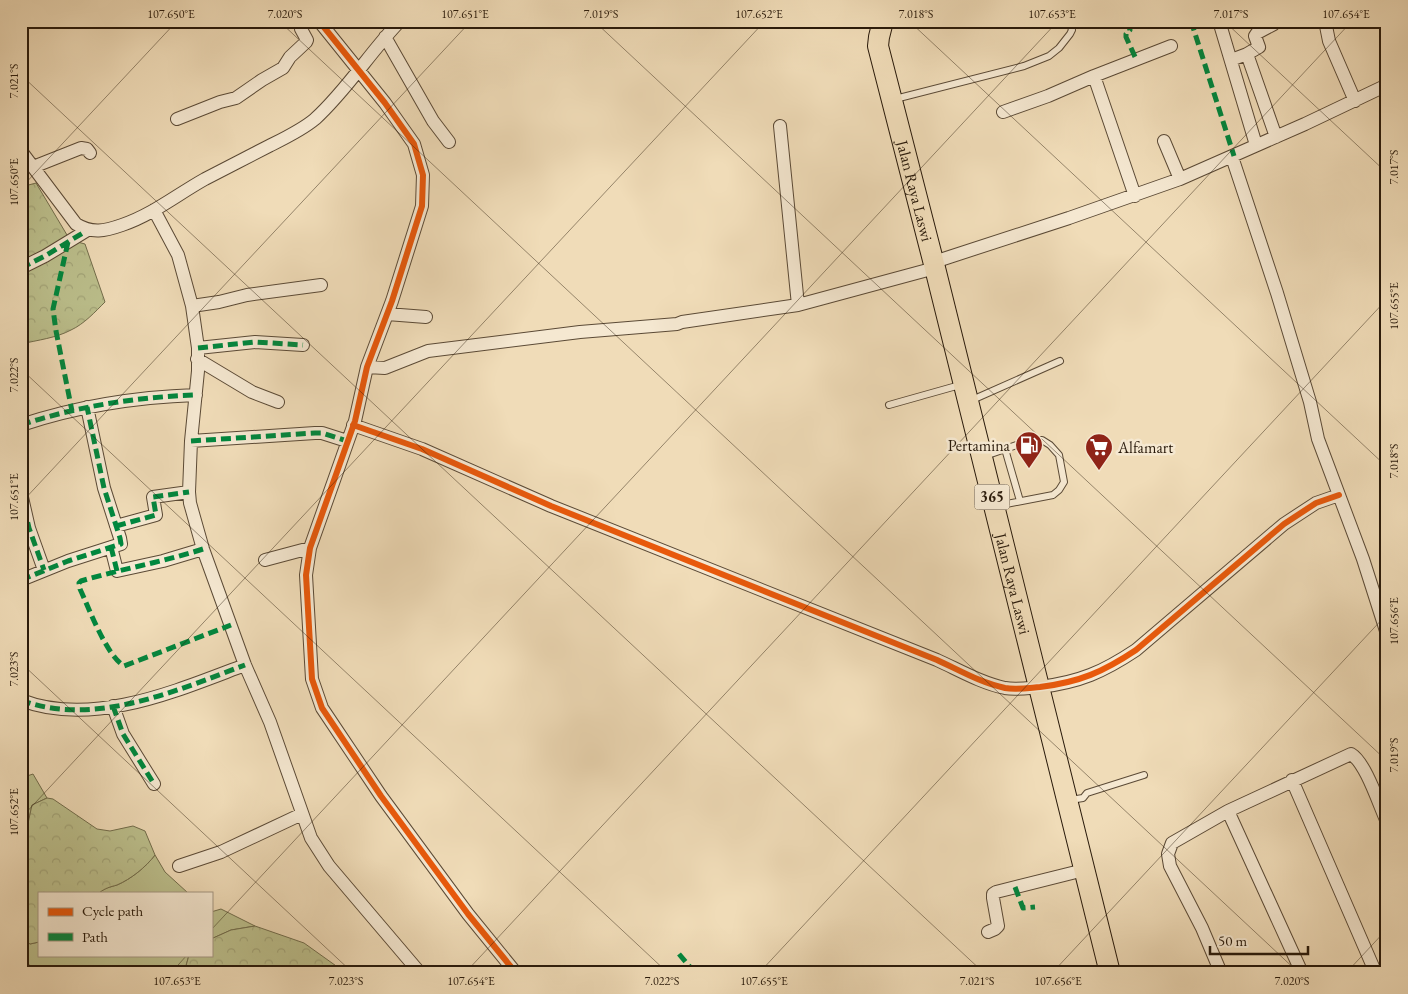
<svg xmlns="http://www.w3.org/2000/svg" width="1408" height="994" viewBox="0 0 1408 994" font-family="'EB Garamond',serif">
  <defs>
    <pattern id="forest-crowns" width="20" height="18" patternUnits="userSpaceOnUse" patternTransform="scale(1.25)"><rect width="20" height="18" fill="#bcc08d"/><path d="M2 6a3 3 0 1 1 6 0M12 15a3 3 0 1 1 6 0" fill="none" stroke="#a2a478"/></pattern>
  </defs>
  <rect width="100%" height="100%" fill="#f0dcb8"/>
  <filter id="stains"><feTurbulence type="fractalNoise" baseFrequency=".004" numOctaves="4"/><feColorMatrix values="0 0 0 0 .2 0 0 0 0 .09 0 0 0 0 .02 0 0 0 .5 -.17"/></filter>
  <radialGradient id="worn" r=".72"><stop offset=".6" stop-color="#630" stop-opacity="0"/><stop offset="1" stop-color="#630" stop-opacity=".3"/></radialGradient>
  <path fill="#bcc08d" stroke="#726d4c" d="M33 774 47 798 32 805 27 828 21 837V778Z
    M155 855 165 872 188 893H99C105 888 110 887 117 885 131 879 146 867 155 855Z
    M221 909 255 926 231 930 211 939V912Z
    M21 937 30 944 39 942V955H189L184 973H21Z"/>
  <path fill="url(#forest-crowns)" stroke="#726d4c" d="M36 183 70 240 85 244 105 302C95 312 84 324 71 330 56 338 38 340 21 344V187Z
    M47 798 53 799 97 829 110 831 133 826 145 831 155 855C146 867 131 879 117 885 110 887 105 888 99 893H39V942L30 944 21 937V837L27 828 32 805Z
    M255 926 304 943 346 973H184L189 955H211V939L231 930Z"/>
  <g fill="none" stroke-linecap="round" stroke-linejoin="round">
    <g stroke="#5b4a36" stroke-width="8">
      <path id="service" d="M895 99 1024 66 1049 56 1059 48 1070 34 1072 30 1069 21
        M972 400 1060 361
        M889 405 960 385
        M1005 449 1020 501
        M985 456 1025 442 1042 440 1050 445 1059 455 1064 482 1059 490 1053 495 996 506
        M1070 800 1083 798 1087 793 1144 775"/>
    </g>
    <g stroke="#5b4a36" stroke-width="14">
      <path id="minor" d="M319 21 385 103 414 144 423 175 422 206 392 301 367 367 355 421 310 548 306 575 312 679 322 708 381 796 468 914 516 973
        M1219 21 1256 145
        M1325 21 1329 41 1355 101
        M385 37 433 121 449 142
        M1247 54 1259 47 1255 36 1257 33 1274 24
        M1231 60 1247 54 1276 137
        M1094 76 1171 46
        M1003 112 1048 96 1094 76 1135 196
        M177 119 220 102 236 98 262 80 283 68 290 57 306 42 307 40 301 29 302 21
        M780 126 798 305
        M1164 141 1180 179
        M21 151 76 224C92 234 105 231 122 225 152 215 178 194 205 179 226 168 248 157 269 146 285 138 302 130 315 119 347 90 370 52 400 21
        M1232 157 1277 293 1310 402 1318 439 1363 559 1387 634
        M33 167 81 148 87 149 90 153
        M154 210 178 255 192 306 198 348V371L191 441 189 492 190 503 203 549 245 665 270 722 311 838 329 866 420 973
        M934 262 1069 218 1180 179 1305 124 1387 85
        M21 268 45 256 86 231
        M192 306 219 302 247 295 321 285
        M387 314 426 317
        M198 348 255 342 303 345
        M197 359 252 392 278 402
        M367 367 385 368 428 351 580 332 677 324 682 322 798 305 935 268
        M21 425C78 406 137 397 196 395
        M353 425 422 449 551 506 937 660C959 670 981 683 1005 688 1016 690 1028 688 1040 687 1080 682 1103 672 1136 650L1284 524 1316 503 1339 495
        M191 441 315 433H322L347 441
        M21 493 29 528 44 570
        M116 526 156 515 153 497 189 492
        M111 547 117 571 163 561 203 549
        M265 560 310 548
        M21 580 68 561 121 544 120 538 104 488 87 407
        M21 700C93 728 178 690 245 665
        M113 706 123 734 154 784
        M1292 780 1374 969
        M1228 811 1302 973
        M179 866 221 852 302 814
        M988 932 995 929 998 926 993 898V894L996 892 1084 870
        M1221 973 1202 928 1170 866 1168 854 1172 843 1228 811 1351 754C1366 763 1379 805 1387 822"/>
    </g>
    <g stroke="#291a0b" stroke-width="22">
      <g id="primary">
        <path id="s1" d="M883 21 879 37 878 46 935 268 1110 973"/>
      </g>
    </g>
    <use href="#service" stroke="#f5e8d1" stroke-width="6"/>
    <use href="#minor" stroke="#f5e8d1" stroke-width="12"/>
    <use href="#primary" stroke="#f0dcb8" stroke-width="20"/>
    <path stroke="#00873e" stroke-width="5" stroke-dasharray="10 5" stroke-linecap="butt" d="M1127 21 1130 30 1126 34V37L1136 59
      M1191 21 1234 156
      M68 242 53 309 56 331 72 411
      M21 268 45 256 86 231
      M198 348 255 342 303 345
      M21 425C78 406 137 397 196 395
      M191 441 315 433H322L347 441
      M21 493 29 528 44 570
      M116 526 156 515 153 497 189 492
      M111 547 117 571
      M203 549C163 562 121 569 81 581L79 583 80 589C89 608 106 655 124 666L231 625
      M21 580 68 561 121 544 120 538 104 488 87 407
      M21 700C93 728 178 690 245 665
      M113 706 123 734 154 784
      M1015 887 1023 908 1035 907
      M679 954 695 973"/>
    <g stroke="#f5e8d1" stroke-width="9">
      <path id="cycleway" d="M319 21 385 103 414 144 423 175 422 206 392 301 367 367 355 421 310 548 306 575 312 679 322 708 381 796 468 914 516 973
        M353 425 422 449 551 506 937 660C959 670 981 683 1005 688 1016 690 1028 688 1040 687 1080 682 1103 672 1136 650L1284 524 1316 503 1339 495"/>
    </g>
    <use href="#cycleway" stroke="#e8590c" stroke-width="6"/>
  </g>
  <path fill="none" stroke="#291a0b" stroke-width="1" stroke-opacity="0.45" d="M279 21 1299 973M594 21 1387 761M909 21 1387 467M1224 21 1387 173M21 75 984 973M21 188 177 21M21 369 668 973M21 503 471 21M21 663 353 973M21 818 765 21M211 930 1058 21M21 957 38 973M171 973 187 955M465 973 1352 21M759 973 1387 299M1052 973 1387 614M1346 973 1387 929"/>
  <defs>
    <g id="fuel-pin" transform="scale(1.4375)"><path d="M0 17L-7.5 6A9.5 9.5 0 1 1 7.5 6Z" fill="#8f2418" stroke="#f5e8d1"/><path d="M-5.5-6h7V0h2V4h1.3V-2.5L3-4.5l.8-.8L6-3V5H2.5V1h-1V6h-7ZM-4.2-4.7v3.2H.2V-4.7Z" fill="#fff"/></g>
    <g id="supermarket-pin" transform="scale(1.4375)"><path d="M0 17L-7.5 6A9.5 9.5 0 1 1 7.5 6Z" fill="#8f2418" stroke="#f5e8d1"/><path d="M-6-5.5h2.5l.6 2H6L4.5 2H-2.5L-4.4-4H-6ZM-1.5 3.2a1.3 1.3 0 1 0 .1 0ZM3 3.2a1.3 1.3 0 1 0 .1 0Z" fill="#fff"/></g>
  </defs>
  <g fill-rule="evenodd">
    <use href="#fuel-pin" x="1029" y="445"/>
    <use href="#supermarket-pin" x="1099" y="447"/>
  </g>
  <g text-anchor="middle" stroke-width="5" stroke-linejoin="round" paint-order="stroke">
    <rect fill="#f5e8d1" stroke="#665846" stroke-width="1" x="974.5" y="484.5" width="35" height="25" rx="4"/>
    <g font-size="15" font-weight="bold" fill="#291a0b">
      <text x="992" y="502">365</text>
    </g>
    <g font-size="16" fill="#291a0b" stroke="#f5e8d1">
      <text dy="6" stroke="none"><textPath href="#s1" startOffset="175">Jalan Raya Laswi</textPath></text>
      <text dy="6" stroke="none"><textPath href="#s1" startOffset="580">Jalan Raya Laswi</textPath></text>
    </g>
    <g font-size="16" fill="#291a0b" stroke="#f5e8d1" text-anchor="end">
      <text x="1010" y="451">Pertamina</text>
      <text x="1118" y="453" text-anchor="start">Alfamart</text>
    </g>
  </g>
  <rect width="1408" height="994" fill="none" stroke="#f0dcb8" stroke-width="55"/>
  <rect x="38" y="892" width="175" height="65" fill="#f5e8d1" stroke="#a39682"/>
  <rect x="48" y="908" width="25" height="8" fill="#e8590c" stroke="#a39682"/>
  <text x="82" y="916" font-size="15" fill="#291a0b">Cycle path</text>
  <rect x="48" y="933" width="25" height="8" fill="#00873e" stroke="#a39682"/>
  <text x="82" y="942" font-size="15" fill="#291a0b">Path</text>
  <path d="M1210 946v8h98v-8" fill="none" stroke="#291a0b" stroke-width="2.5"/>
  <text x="1218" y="946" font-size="15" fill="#291a0b" stroke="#f5e8d1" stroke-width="4" paint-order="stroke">50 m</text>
  <rect x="28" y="28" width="1352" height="938" fill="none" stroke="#291a0b" stroke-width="2"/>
  <g font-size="12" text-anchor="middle" fill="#291a0b">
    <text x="171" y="18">107.650°E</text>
    <text x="285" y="18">7.020°S</text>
    <text x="465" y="18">107.651°E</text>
    <text x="601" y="18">7.019°S</text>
    <text x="759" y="18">107.652°E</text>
    <text x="916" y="18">7.018°S</text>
    <text x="1052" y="18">107.653°E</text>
    <text x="1231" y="18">7.017°S</text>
    <text x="1346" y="18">107.654°E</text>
    <text transform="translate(14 81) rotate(-90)" y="4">7.021°S</text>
    <text transform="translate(1394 167) rotate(-90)" y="4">7.017°S</text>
    <text transform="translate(14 182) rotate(-90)" y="4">107.650°E</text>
    <text transform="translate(1394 306) rotate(-90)" y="4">107.655°E</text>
    <text transform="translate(14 375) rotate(-90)" y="4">7.022°S</text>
    <text transform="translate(1394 461) rotate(-90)" y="4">7.018°S</text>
    <text transform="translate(14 497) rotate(-90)" y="4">107.651°E</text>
    <text transform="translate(1394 621) rotate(-90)" y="4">107.656°E</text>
    <text transform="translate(14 669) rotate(-90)" y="4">7.023°S</text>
    <text transform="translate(1394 755) rotate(-90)" y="4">7.019°S</text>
    <text transform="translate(14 812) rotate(-90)" y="4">107.652°E</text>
    <text x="177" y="985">107.653°E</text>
    <text x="346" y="985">7.023°S</text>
    <text x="471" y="985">107.654°E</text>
    <text x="662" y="985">7.022°S</text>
    <text x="764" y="985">107.655°E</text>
    <text x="977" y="985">7.021°S</text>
    <text x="1058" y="985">107.656°E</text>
    <text x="1292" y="985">7.020°S</text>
  </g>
  <rect width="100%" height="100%" filter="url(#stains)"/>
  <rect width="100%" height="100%" fill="url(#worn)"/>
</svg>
